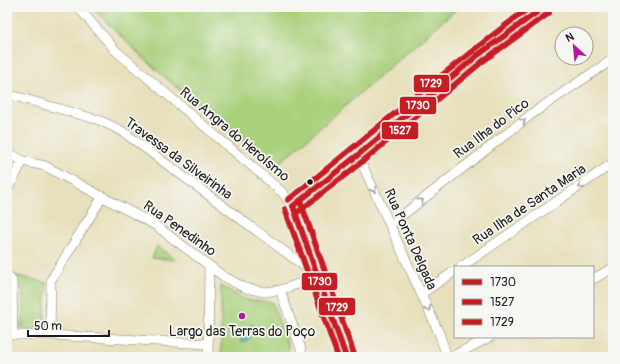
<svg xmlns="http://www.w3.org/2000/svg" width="620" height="364" viewBox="0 0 620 364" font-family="Pangolin,sans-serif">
  <rect width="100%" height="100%" fill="#f6f6f2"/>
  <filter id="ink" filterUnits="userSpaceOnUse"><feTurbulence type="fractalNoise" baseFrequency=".025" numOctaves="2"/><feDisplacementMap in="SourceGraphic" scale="8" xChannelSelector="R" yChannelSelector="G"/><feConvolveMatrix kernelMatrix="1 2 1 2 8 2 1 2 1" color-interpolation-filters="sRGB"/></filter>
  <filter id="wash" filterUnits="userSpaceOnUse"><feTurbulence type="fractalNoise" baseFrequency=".012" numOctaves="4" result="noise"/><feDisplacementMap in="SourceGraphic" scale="16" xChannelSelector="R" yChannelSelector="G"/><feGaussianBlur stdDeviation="0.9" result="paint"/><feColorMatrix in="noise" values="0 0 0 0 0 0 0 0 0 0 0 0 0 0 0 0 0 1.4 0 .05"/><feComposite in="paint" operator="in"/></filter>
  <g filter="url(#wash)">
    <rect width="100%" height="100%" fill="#e8e0bc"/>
    <path fill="#a9d07a" stroke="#62764b" d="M92 7H459L275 167C210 116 148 67 92 7Z
      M157 246 175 260 152 258Z
      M14 275 47 283 44 331H19L17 329V321L23 326V291L16 283 17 280Z
      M221 286 246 300 272 302 289 348 286 356 221 357Z"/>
    <path fill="#4ab8c3" stroke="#336a70" d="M252 324 254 326C254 334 250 341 241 342L240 337 247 332V327Z"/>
  </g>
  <g filter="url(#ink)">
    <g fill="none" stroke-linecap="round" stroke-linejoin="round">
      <g stroke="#827e6c" stroke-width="10">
        <path id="street" d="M78 7 116 51 282 192 293 206 346 357
          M7 94 99 120 122 131 319 277
          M7 152 23 161 45 166 155 225 223 276 245 288 265 292 280 290 319 277
          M358 155 439 333 447 357
          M7 190 23 161
          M293 206 358 155 478 55 544 7
          M390 225 533 113 613 59
          M461 267 613 163
          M7 275 12 281 13 335H50L208 344
          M593 279 613 268
          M280 290 301 349V357
          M421 294 455 271
          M50 335 51 280 103 196
          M208 357 209 266
          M451 357 490 337"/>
      </g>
      <use href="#street" stroke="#fff" stroke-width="9"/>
      <g stroke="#f6f6f2" stroke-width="9">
        <path id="bus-1" d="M293 206 358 155 478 55 544 7
          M293 206 346 357"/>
      </g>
      <g stroke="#f6f6f2" stroke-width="9">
        <path id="bus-2" d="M285 209 338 357
          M298 212 363 161 483 61 549 13"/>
      </g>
      <g stroke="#f6f6f2" stroke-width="9">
        <path id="bus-3" d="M288 200C369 136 447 68 530 7
          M301 203 354 354"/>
      </g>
      <use href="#bus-1" stroke="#c61d23" stroke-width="6"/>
      <use href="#bus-2" stroke="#c61d23" stroke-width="6"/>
      <use href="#bus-3" stroke="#c61d23" stroke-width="6"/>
    </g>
    <defs><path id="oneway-chevron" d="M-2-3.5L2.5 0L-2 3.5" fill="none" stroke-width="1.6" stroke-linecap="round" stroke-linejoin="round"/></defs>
    <g stroke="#999">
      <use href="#oneway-chevron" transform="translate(523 121) rotate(-38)"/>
      <use href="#oneway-chevron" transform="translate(581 186) rotate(145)"/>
      <use href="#oneway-chevron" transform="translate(374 190) rotate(65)"/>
      <use href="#oneway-chevron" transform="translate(421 201) rotate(-38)"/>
      <use href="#oneway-chevron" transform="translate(428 309) rotate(65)"/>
    </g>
  </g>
  <circle fill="#1c1c1c" stroke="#f6f6f2" stroke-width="1.5" cx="310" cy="182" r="3.5"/>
  <circle fill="#b5179e" stroke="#f6f6f2" stroke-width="1.5" cx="242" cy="316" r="4"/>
  <g text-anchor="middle" stroke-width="3.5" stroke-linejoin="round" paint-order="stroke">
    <g font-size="14" fill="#1c1c1c" stroke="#f6f6f2">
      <text transform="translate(491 128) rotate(-37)" y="5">Rua Ilha do Pico</text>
      <text transform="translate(235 134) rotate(40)" y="5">Rua Angra do Heroísmo</text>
      <text transform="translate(179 158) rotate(36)" y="5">Travessa da Silveirinha</text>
      <text transform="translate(529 204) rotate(-34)" y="5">Rua Ilha de Santa Maria</text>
      <text transform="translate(180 228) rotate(35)" y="5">Rua Penedinho</text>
      <text transform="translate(411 239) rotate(66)" y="5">Rua Ponta Delgada</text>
    </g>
    <g font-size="14" fill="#1c1c1c" stroke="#f6f6f2">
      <text x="242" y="336">Largo das Terras do Poço</text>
    </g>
  </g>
  <g stroke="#f6f6f2" stroke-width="1.5">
    <rect x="413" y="74" width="37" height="19" rx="4" fill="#c61d23"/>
    <rect x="399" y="96" width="38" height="19" rx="4" fill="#c61d23"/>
    <rect x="381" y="121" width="38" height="19" rx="4" fill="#c61d23"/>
    <rect x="301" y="272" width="37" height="19" rx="4" fill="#c61d23"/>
    <rect x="318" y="297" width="38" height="19" rx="4" fill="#c61d23"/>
  </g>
  <g font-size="11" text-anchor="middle" font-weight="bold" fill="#fff">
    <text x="431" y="87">1729</text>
    <text x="418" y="109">1730</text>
    <text x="400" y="134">1527</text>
    <text x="320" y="285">1730</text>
    <text x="337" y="311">1729</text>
  </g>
  <rect width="620" height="364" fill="none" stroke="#f6f6f2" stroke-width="24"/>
  <rect x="454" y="266" width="140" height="72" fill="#f6f6f2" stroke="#9f9f9c"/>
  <rect x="462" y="279" width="20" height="6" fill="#c61d23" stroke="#9f9f9c"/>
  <text x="490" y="286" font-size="12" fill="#1c1c1c">1730</text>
  <rect x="462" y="299" width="20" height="6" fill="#c61d23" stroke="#9f9f9c"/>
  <text x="490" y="306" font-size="12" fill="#1c1c1c">1527</text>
  <rect x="462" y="319" width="20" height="6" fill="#c61d23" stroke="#9f9f9c"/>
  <text x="490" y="326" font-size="12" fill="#1c1c1c">1729</text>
  <g transform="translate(574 46) rotate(333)"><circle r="19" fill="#f6f6f2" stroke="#9f9f9c"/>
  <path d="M0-3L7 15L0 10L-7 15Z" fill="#b5179e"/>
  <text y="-6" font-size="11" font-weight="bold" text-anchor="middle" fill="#1c1c1c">N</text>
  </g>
  <path d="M28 330v6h81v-6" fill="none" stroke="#1c1c1c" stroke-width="2"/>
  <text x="34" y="330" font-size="12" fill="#1c1c1c" stroke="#f6f6f2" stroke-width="3" paint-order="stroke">50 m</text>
</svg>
